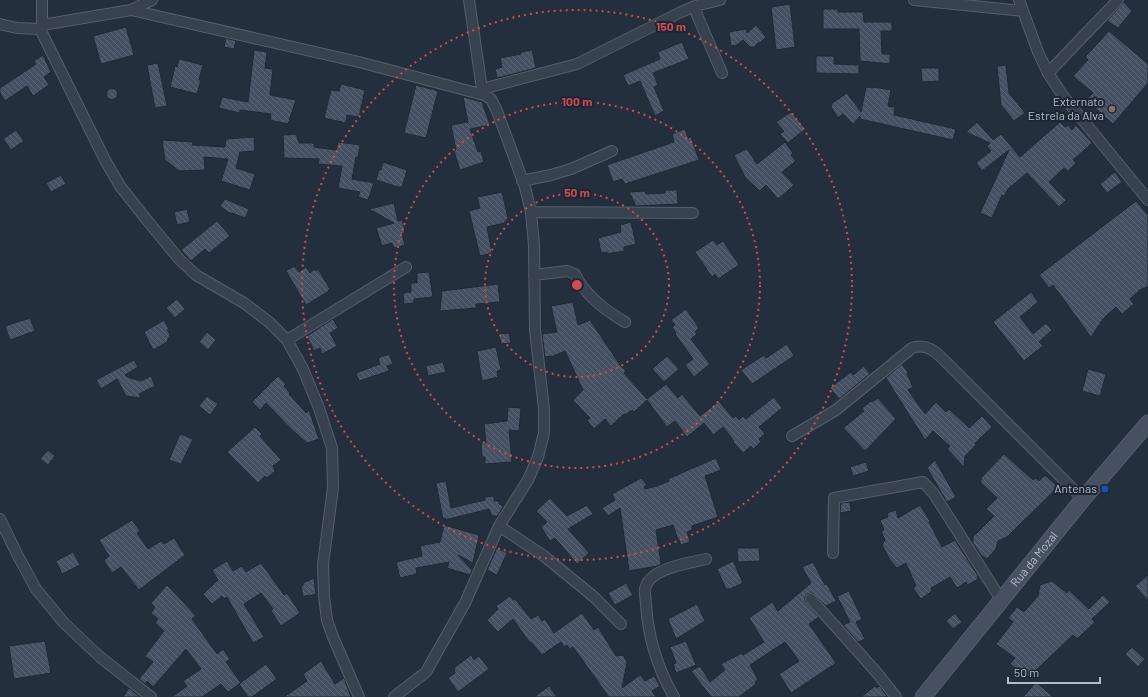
<svg xmlns="http://www.w3.org/2000/svg" width="1148" height="697" viewBox="0 0 1148 697" font-family="Barlow,sans-serif">
  <defs>
    <pattern id="building-back-hatch" width="6" height="6" patternUnits="userSpaceOnUse"><rect width="6" height="6" fill="#455162"/><path d="M-1 5l2 2M0 0l6 6M5-1l2 2" fill="none" stroke="#5d6877"/></pattern>
  </defs>
  <rect width="100%" height="100%" fill="#242f3e"/>
  <path fill="url(#building-back-hatch)" stroke="#1f2835" d="M1124 2 1132 11 1118 28 1107 21Z
    M790 4 795 47 776 50 771 7Z
    M823 9H838V12H863L864 22H892V31H881L882 54H890V64L860 61 859 29H823Z
    M756 25 766 37 760 43 759 42 754 47H750L743 40 737 45 731 46 729 32 746 29 747 33Z
    M126 27 134 55 101 64 93 36Z
    M1109 31 1148 64V83L1113 124 1086 100 1093 93 1073 76 1088 60 1085 57Z
    M226 38 236 41 234 49 224 47Z
    M682 42 689 59 653 73 658 85 654 87 664 111 655 116 640 81 628 86 623 75 660 59 658 52Z
    M254 50 267 52 265 68 273 69 270 95 296 100 288 124 270 120 271 114 240 110V113L219 108 222 97 248 102Z
    M532 50 536 68 497 78 495 69 502 67 500 58 521 54V52Z
    M43 55 51 72 44 77 49 85 33 96 27 86 5 101 0 93V88L36 64 34 61Z
    M816 56H834V64L859 65V74L816 73Z
    M179 59 203 65 199 80H201L197 94 170 87 175 66 177 67Z
    M158 63 167 106 155 108 147 65Z
    M1006 65 1009 93 1025 113 1014 121 1001 105 997 66Z
    M921 68H939V81L922 82Z
    M341 84 365 90 359 117 347 115 346 123 324 118 331 90 339 91Z
    M416 85 438 91 426 138 404 133Z
    M866 87 874 88V87L891 90 888 106 895 107 894 115 956 129 953 140 860 119V116L853 124 843 114 838 118 831 107 832 106 831 104 847 93 861 112Z
    M106.5 94a5.5 5.5 0 1 1 11 0a5.5 5.5 0 1 1-11 0Z
    M463 97 482 102 490 125 470 129 478 152 481 151 484 162 460 170 454 151 456 150 451 125 468 122Z
    M791 112 804 127V130L788 143 780 134 784 131 776 122Z
    M977 122 993 140 1001 134 1020 157 1060 122 1065 127 1068 125 1072 130 1076 125 1092 143 1073 160 1076 163 1068 171 1064 168 1049 182 1066 200 1059 207 1027 173 1008 189 1004 196 1002 195 992 218 980 213 1009 150 982 171 976 163 991 151 987 146 990 143 966 132Z
    M685 129 688 138 691 137 699 160 625 184 622 179 613 182 607 165 674 142 672 134Z
    M16 130 24 141 11 150 3 139Z
    M296 134 299 143H314V147L336 150 338 142 360 145 358 157H356L352 179 374 183 368 200 358 197 360 192 338 188 342 166 318 164 319 159 284 158 283 135Z
    M254 137 255 151 240 152 236 168 255 174 250 190 221 181 228 159 204 157 205 170 179 171 165 160 162 140 193 142 192 145 225 147 226 139Z
    M785 142 793 153 791 155 796 161 782 172 794 185 778 199 766 185 760 191 745 177 734 155 747 149 757 164Z
    M383 162 407 170 402 187H398L376 180 379 170H381Z
    M1115 172 1122 182 1107 193 1100 184Z
    M61 175 66 184 51 192 46 183Z
    M665 190H677L678 204 636 206 629 192 645 191 646 194 665 193Z
    M502 192 508 218 504 223 487 227 492 253 480 256 469 211 480 208 477 197Z
    M225 199 249 209 245 218 232 213H229L220 206Z
    M1136 201 1148 215V287L1141 289 1130 299 1134 304 1122 314 1116 307 1103 319 1091 337 1053 285 1049 288 1039 275Z
    M394 203 398 221 402 220 405 230 404 231 405 233 402 234 405 245 394 248 392 243 382 246 376 228 394 223 369 209Z
    M187 209 190 222 177 225 174 212Z
    M217 221 230 236 209 253 205 249 191 261 181 250Z
    M631 222 636 244 624 247V251L607 254V252L601 253 598 238 621 232 620 225Z
    M713 240 717 245 723 241 739 265 718 279 715 274 712 277 695 252Z
    M294 266 299 272 306 267 310 273 315 269 316 271 318 269 330 289 328 290 329 291 306 305 286 271Z
    M429 272 433 297 414 299V303L404 304 403 293 411 292V283H417V273Z
    M498 284 500 302 476 304V308L440 311 442 291Z
    M1031 292 1038 302 1020 317 1033 334 1046 323 1052 330 1039 342 1043 346 1024 361 993 322Z
    M177 299 185 309 175 318 166 308Z
    M573 302 578 325 590 320 620 365 626 371 624 373 647 399 666 384 678 398 682 394 700 416 719 401 733 418 736 416 739 420 743 416 746 419 774 397 782 408 759 427 765 434 759 439 761 442 753 449 751 446 743 453 733 442 734 441 723 427 713 435 704 423 687 437 675 421 667 427 647 400 634 412 632 410 625 415 624 414 611 426 605 419 594 429 587 420 590 418 573 400 583 390 565 351 553 356 545 357 542 334 557 332 551 306Z
    M686 309 699 328 695 332 697 334 691 339 710 364 694 377 685 365 693 359 675 334 676 333 672 327 675 325 671 320Z
    M30 318 35 331 10 340 5 326Z
    M333 319 338 328 330 333 337 346 322 354 320 348 314 351 307 336Z
    M164 320 169 329 167 330 170 334 167 342 153 350 144 332Z
    M207 332 216 340 208 350 199 342Z
    M509 333 511 343 501 344 499 334Z
    M787 344 794 356 752 384 741 370 764 355 766 358Z
    M496 347 501 370 497 371 498 377 482 381 477 351Z
    M389 354 393 364 387 366 389 371 359 381 356 373 380 364 378 358Z
    M667 356 679 369 664 382 652 369Z
    M134 360 138 367 125 375 127 377 141 381 151 376 155 386 139 394 141 398 126 396 117 379 101 389 96 380Z
    M443 362 446 372 428 376 426 366Z
    M902 364 908 373 907 374 913 387 908 390 925 414 936 402 946 412 949 409 969 428 982 416 992 427 975 443 976 445 965 456 964 467 947 449 950 446 933 431 925 440 886 378Z
    M864 366 870 374 839 399 830 388 831 387 851 372 853 375Z
    M1088 369 1106 374 1100 396 1082 391Z
    M278 376 286 384 284 386 290 393 289 394 306 413 309 410 319 439 307 443 292 430 266 403 260 410 252 402Z
    M207 396 218 404 210 415 199 406Z
    M878 398 896 419 865 451 843 428 864 411 862 408 871 401 872 402Z
    M508 407 521 408 519 431 509 430 512 462 485 464V457H482L481 443H486L484 424 507 421Z
    M255 427 262 434 260 436 281 460 273 466 275 471 267 478 265 476 258 483 227 452Z
    M180 434 193 439 181 464 169 460Z
    M48 450 55 456 48 465 40 459Z
    M1004 454 1033 480 1036 478 1039 481 1045 475 1058 487 1007 537 998 541 996 549 987 559 981 555 973 543V537L994 516 986 509 997 498 980 482 982 479 981 478Z
    M716 458 721 470 705 476 718 517 692 526V530L687 532 690 542 681 545 679 540H678L673 525 656 530 661 564 657 566 629 571 620 508 608 516 602 508 615 500 612 494 641 478 647 485 644 487 645 489 657 486 669 481 668 479Z
    M935 460 956 497 947 502 927 468Z
    M866 462 869 471 853 476 850 467Z
    M446 481 451 508 485 500V497L494 496V501H499V504L503 506 500 512 497 516H492L489 509 445 520 446 518 443 519 436 483Z
    M550 498 567 516 587 505 593 514 568 529 589 553 577 564 555 538 550 541 541 527 547 522 536 511Z
    M850 502 851 511 840 513 841 503Z
    M920 505 930 521 929 522 942 547 955 540 978 576 977 577 978 579 968 585 966 582 957 588 950 577 931 588 932 591 921 599 913 588 916 586 906 563 897 568 890 560 882 545 885 540 881 531 884 530 880 520 888 517 887 513 896 510 898 518Z
    M132 520 140 531 137 533 148 549 161 541 164 544 174 538 185 555 139 590 121 567 112 573 104 560 109 556 99 540Z
    M444 525 479 535 473 563 458 555 472 570 470 575 447 568 449 562 416 568 417 574 400 578 396 562 422 556 420 546 440 542Z
    M497 548 507 553 497 575 487 570Z
    M737 548H759L760 561 738 562Z
    M73 552 80 565 62 574 56 561Z
    M227 561 233 571 242 566 246 572 261 563 284 595 287 593 300 613 281 626 271 611 273 609 261 593 244 604 264 637 253 643 227 597 224 599 222 596 212 604 203 594 218 580 212 570Z
    M733 561 743 583 730 589H726L717 569Z
    M813 562 825 585 827 584 836 601 826 606 813 593 807 594 805 597V601L819 617 809 624 836 663 791 693 779 674 799 661 785 642 750 665 758 680 755 682 756 684 739 697H711L691 671 700 666 710 682 725 670 721 664 742 653 743 655 764 642 749 618 772 602 778 611 811 583 802 567Z
    M1148 575V601L1135 586Z
    M314 578 316 594 309 596 308 595 303 597 301 586H303V583Z
    M1052 581 1067 593 1069 590 1089 609 1103 595 1110 602 1092 619 1095 622 1077 639 1073 635 1029 677 1010 664 1015 658 996 644 1013 622 1008 618 1017 607 1024 612 1038 596 1040 585Z
    M626 583 633 595 615 605 608 593Z
    M167 585 196 616 192 619 217 654 223 649 230 659 226 662 241 683 228 692 221 684 202 697H172L187 686 183 681 201 669 186 649 153 687 147 681 145 684 139 679 153 662 145 656 164 631 155 623 158 619 151 613 155 607 151 603Z
    M849 591 862 619 856 622 865 639 858 642 843 625 850 622 837 596Z
    M510 596 513 600 515 599 531 619 538 615 542 621 545 619 554 633 582 613 594 630 598 627 616 656 623 655 627 662 622 688 640 675 645 681 654 676 660 686 652 691 656 697H609L573 647 570 649 567 645 564 647 561 642 542 655 531 642 530 643 513 619 498 632 487 620 498 609 496 606Z
    M697 604 705 621 676 639 668 619Z
    M955 613 962 622 953 629 946 621Z
    M45 641 51 673 14 679 9 646Z
    M686 641 696 665 676 673 673 664 676 663 670 647Z
    M1132 647 1145 659 1138 667 1125 654Z
    M471 655 474 660 479 656 489 669 458 692 448 678 455 673 454 668Z
    M321 661 335 684 344 678 351 697H284L307 681 303 674Z
    M266 664 277 679 252 697H248L239 684Z
    M1036 682 1053 697H1023Z
    M549 686 557 697H534Z
    M875 686 877 688 879 686 887 696 885 697H861Z
    M129 688 140 697H123Z"/>
  <g fill="none" stroke-linecap="round" stroke-linejoin="round">
    <g stroke="#565f6c" stroke-width="12">
      <path id="street" d="M42 0V25L40 29 105 160 120 186 146 219 179 259 196 275 244 303 269 322 287 340 303 369 319 408 332 448 333 488 323 564 324 596 327 620 333 637 359 697
        M914 0 1023 11
        M1019 0 1038 52 1048 73 1063 96 1148 200
        M695 6 697 15 722 73
        M131 10 359 62 484 95
        M0 24 17 28 40 29
        M42 25 131 10 152 0
        M1048 73 1118 0
        M482 89 577 64 681 12 695 6 720 0
        M522 181 551 175 571 169 612 151
        M531 212 693 213
        M534 275 567 271 575 274C585 295 606 311 625 322
        M287 340 406 267
        M792 436 836 410 912 348C928 342 938 354 948 364L1083 499
        M0 519 18 556 36 589 64 623 100 657 151 697
        M499 526 544 556 594 597 621 624
        M833 553 834 498 923 482 934 494 1002 601
        M811 599 878 674 896 697
        M394 697 426 672 465 603 499 526 528 480 538 457 544 433V409L535 330 534 245 531 212 525 187 497 111 491 99 484 95 482 89 469 0
        M674 697C658 669 648 636 646 604 646 599 644 593 645 589 646 584 650 579 654 576 664 567 692 562 706 559"/>
    </g>
    <g stroke="#565f6c" stroke-width="17">
      <g id="secondary">
        <path id="s1" d="M923 697 1083 499 1148 423"/>
      </g>
    </g>
    <use href="#street" stroke="#38414e" stroke-width="10"/>
    <use href="#secondary" stroke="#465061" stroke-width="15"/>
  </g>
  <g fill="none" stroke="#ce4d50" stroke-width="2" stroke-dasharray="2 4">
    <circle cx="577" cy="285" r="92"/>
    <circle cx="577" cy="285" r="183"/>
    <circle cx="577" cy="285" r="275"/>
  </g>
  <circle fill="#8d6e63" stroke="#1d2633" stroke-width="1.5" cx="1112" cy="109" r="4"/>
  <rect fill="#1a4fb4" stroke="#1d2633" stroke-width="1.5" x="1101" y="485" width="8" height="8" rx="2"/>
  <g text-anchor="middle" stroke-width="4" stroke-linejoin="round" paint-order="stroke">
    <g font-size="12" fill="#b4bcc9" stroke="#1d2633" text-anchor="end">
      <text x="1104" y="106">Externato<tspan x="1104" dy="14">Estrela da Alva</tspan></text>
      <text x="1097" y="493">Antenas</text>
    </g>
    <g font-size="12" fill="#b4bcc9" stroke="#1d2633">
      <text dy="4" stroke="none"><textPath href="#s1" startOffset="177">Rua da Mozal</textPath></text>
    </g>
  </g>
  <circle cx="577" cy="285" r="6" fill="#ce4d50" stroke="#1d2633" stroke-width="2"/>
  <g font-size="12" text-anchor="middle" font-weight="bold" fill="#ce4d50" stroke="#1d2633" stroke-width="4" stroke-linejoin="round" paint-order="stroke">
    <text x="671" y="31">150 m</text>
    <text x="577" y="106">100 m</text>
    <text x="577" y="197">50 m</text>
  </g>
  <path d="M1008 677v6h92v-6" fill="none" stroke="#b4bcc9" stroke-width="2"/>
  <text x="1014" y="677" font-size="12" fill="#b4bcc9" stroke="#1d2633" stroke-width="3" paint-order="stroke">50 m</text>
</svg>
